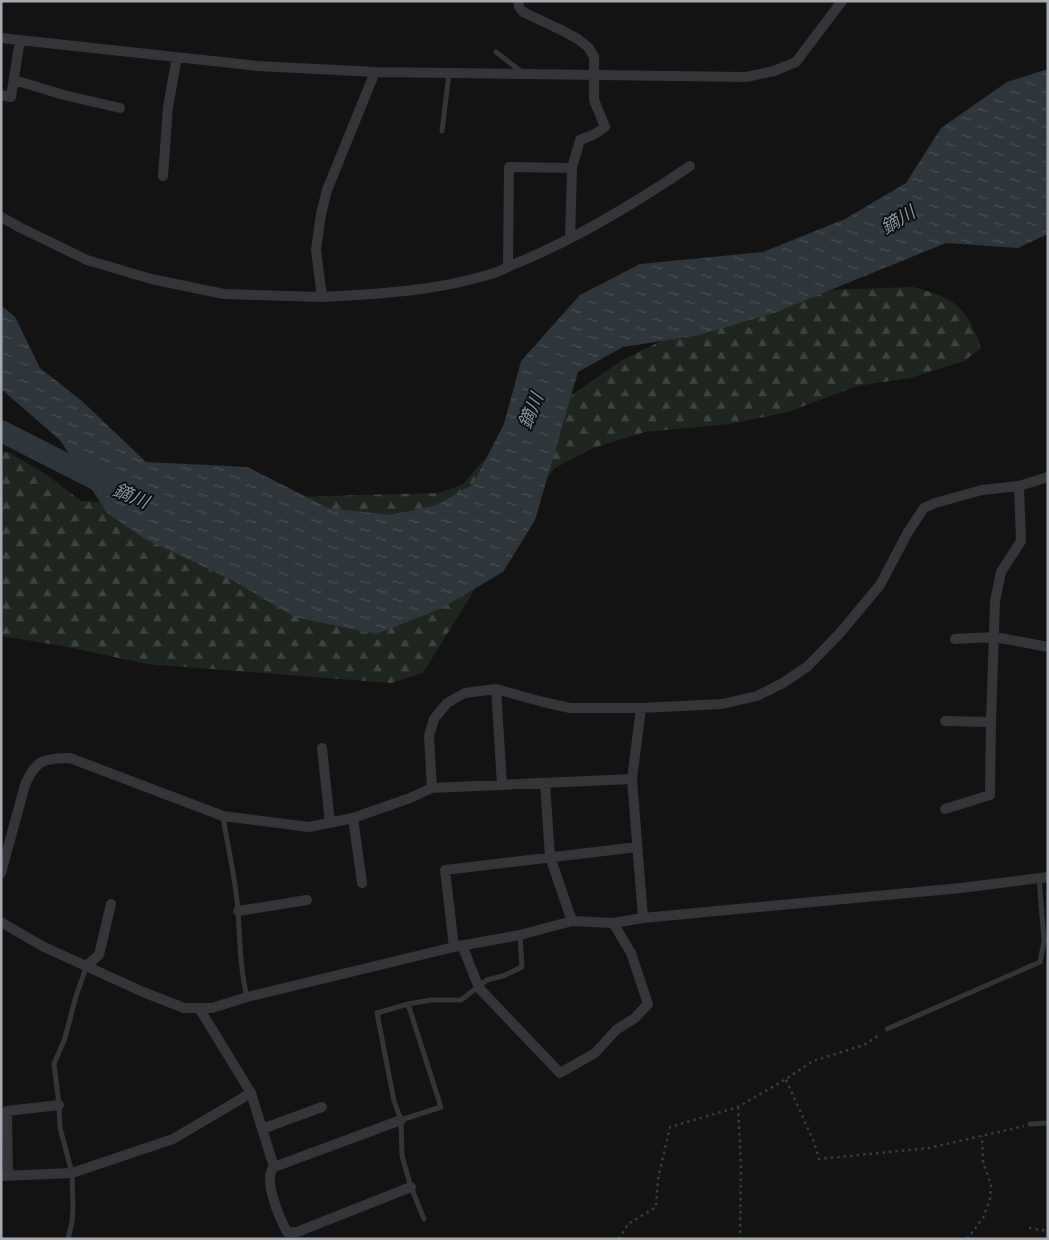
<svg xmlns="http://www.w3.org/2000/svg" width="1049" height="1240" viewBox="0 0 1049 1240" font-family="'Asap Condensed','Noto Sans JP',sans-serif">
  <defs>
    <pattern id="forest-firs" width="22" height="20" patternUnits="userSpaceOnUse" patternTransform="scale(1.25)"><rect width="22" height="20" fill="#1f2620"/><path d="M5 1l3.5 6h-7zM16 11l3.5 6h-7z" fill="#3d433e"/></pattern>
    <pattern id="water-ripples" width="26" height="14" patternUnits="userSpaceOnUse" patternTransform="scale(1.25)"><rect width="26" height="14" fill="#2e353b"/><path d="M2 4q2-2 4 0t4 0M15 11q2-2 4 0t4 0" fill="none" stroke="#495055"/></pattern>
  </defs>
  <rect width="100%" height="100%" fill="#131314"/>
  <path fill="url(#forest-firs)" d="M913 287C954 298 967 306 981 348L964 361 910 378 857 386 788 412 730 424 645 432 593 448 555 468 526 503 495 556 423 673 391 683 147 664 63 646 1 636V451L10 453 47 475 81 501 107 502 438 493 462 485 484 460 570 396 624 359 676 334 796 291Z"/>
  <path fill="url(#water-ripples)" d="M1048 69V234L1018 248 946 243 774 313 699 335 623 347 578 372 535 520 503 572 440 609 376 634 295 617 232 580 145 539 107 513 60 440 1 389V305L15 317 40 368 83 402 146 462 247 467 328 508 390 515 437 505 473 484 504 424 521 361 580 295 640 264 763 252 845 219 906 183 941 128 1007 82Z"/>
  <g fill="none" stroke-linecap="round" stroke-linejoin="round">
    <path stroke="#2e353b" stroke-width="22" d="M1 431 107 485"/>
    <path stroke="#3a3c3f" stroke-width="2.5" stroke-dasharray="2.5 4" stroke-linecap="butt" d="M786 1080 814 1142 819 1159 929 1148 1024 1126
      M738 1107 741 1164 740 1239
      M1029 1228 1048 1231
      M619 1239 628 1224 656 1207 658 1179 670 1127 738 1107 786 1079 813 1061 864 1045 881 1034
      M967 1239 983 1218 990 1199 991 1185 983 1162 982 1136"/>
    <path stroke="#343538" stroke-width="5" d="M496 52 523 73
      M442 131 449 73
      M223 817C228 848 236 880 238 912 240 941 240 968 247 997
      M887 1029 1040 962 1044 941 1039 878
      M401 1120 441 1107 408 1004
      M1030 1124 1048 1123
      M424 1219 411 1187 402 1156 401 1120 394 1101 377 1013 408 1004 431 1000H461L487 980 503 976 522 967 520 935
      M68 1239 72 1222 73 1208 72 1173 60 1128 59 1105 54 1064 65 1038 76 996 87 965"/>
    <path stroke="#343538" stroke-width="10" d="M518 1 519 7 523 12 559 29 578 39 589 48 594 57V100L605 127 595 134 580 140 572 168
      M1 38 258 66 375 72 746 77 774 71 796 62 842 1
      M375 72 327 190 321 214 316 250 322 297C379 294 436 291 491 274 501 271 511 265 522 261 581 236 637 202 690 166
      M14 80 64 95 120 108
      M1 95 11 97 20 40
      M163 176 168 107 177 57
      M1 217 21 228 87 260 151 279 224 294 322 297
      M508 267 509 167 572 168 570 238
      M955 639 995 637 1048 647
      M496 689 502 785
      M641 708 632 779 643 918
      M945 721 991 722
      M322 748 330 823
      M545 783 550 857 572 921
      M432 788 632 779
      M945 809 990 795 991 722 995 601 1001 572 1021 541 1019 486
      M353 818 362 883
      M1 873 25 785C36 759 43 759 70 758L223 816 309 827 353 818 410 798 432 788 429 736 434 719 447 703 465 693 496 689 543 702 570 708H641L722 704 757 696 783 683 808 666 840 633 880 585 908 532 924 508 935 503 982 490 1019 486 1048 477
      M238 911 307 900
      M1 922 42 946 143 992 184 1008H212L247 997 454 947 520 935 572 921 613 923 643 918 961 888 1048 877
      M462 945 479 988 560 1073 595 1053 616 1030 635 1018 648 1004 631 953 613 923
      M454 947 445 870 637 847
      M87 965 99 955 111 904
      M199 1008 251 1093 274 1167
      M401 1120 274 1167C262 1178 280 1219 287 1232H297L411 1187
      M262 1129 322 1107
      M8 1175 7 1111 59 1105
      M1 1176 72 1173 173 1139 251 1093"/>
  </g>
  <g text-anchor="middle" stroke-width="4" stroke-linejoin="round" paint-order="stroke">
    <g font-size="18" font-style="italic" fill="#8199aa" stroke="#0e0e0f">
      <text transform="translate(898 220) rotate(-31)" y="6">鏑川</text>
      <text transform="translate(531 411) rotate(-68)" y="6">鏑川</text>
      <text transform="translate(131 496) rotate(23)" y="6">鏑川</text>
    </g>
  </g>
  <rect width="1049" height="1240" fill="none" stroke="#a6aab3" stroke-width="5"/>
</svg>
